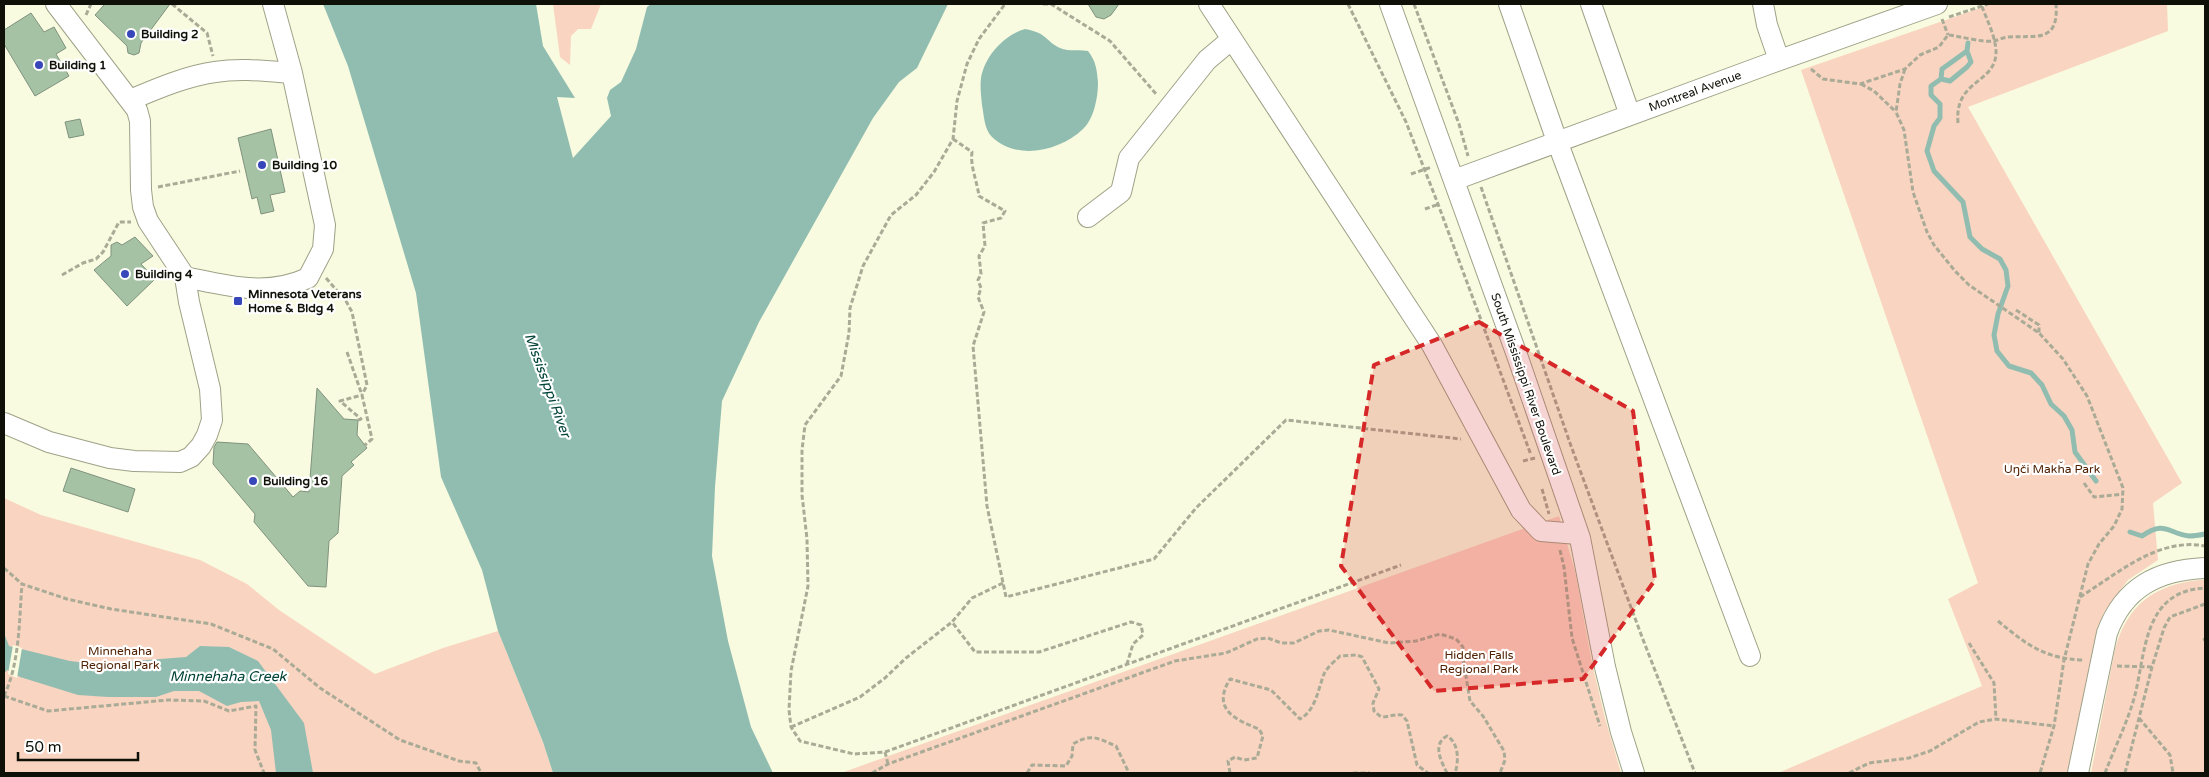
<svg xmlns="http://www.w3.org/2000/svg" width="2209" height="777" viewBox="0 0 2209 777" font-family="'Varela Round',sans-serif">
  <rect width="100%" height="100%" fill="#f8fbdf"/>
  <path fill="#f9d4c1" d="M553 4H601L591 29H578L571 36 570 65 560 57Z
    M1992 4H2167L2168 31 1968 107 2182 483 2153 503 2158 560 2128 580 2104 612 2095 646 2069 773H1778L1982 686 1948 599 1978 583 1801 70Z
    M4 498 41 515 200 560 247 584 279 610 375 674 443 648 498 631 543 742 553 773H4Z
    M1559 516 1575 571 1592 663 1605 718 1621 773H841Z
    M2200 580H2205V773H2091L2115 649C2128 604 2154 585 2200 580Z"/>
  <path fill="#91bdb1" d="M323 4H536L543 46 575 98 557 97 573 158 611 116 607 98 610 90 621 82 636 49 647 7 651 4H948L917 68 899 82 873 118 759 322 722 401 715 487 712 556 728 641 751 727 773 773H553L543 742 498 631 482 570 441 477 416 293 348 66Z
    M1025 29C1048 33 1045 41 1060 48 1070 52 1079 49 1088 51 1096 61 1097 70 1098 83 1098 97 1094 119 1083 129 1060 151 1017 161 992 137 984 129 984 115 982 105 981 95 980 87 981 78 985 56 1004 35 1025 29Z
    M4 633 9 646 70 661 95 664 186 657 200 646 229 647 258 661 304 723 313 773H276L271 730 259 701 241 702 227 706 199 691H174L156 697H108L78 695 20 677 7 670 4 674Z"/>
  <path fill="#f8fbdf" d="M13 645 22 648 17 678 8 674Z"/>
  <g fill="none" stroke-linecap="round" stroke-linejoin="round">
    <path stroke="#91bdb1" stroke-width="5" d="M1968 43 1967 51 1971 62 1967 67 1950 81 1941 79 1931 86V95L1940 104V118L1934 126 1927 151 1934 171 1963 202 1970 237 1982 249 2000 259 2006 270 2008 286 1998 314 1994 335 1997 351 2009 366 2031 373 2042 385 2051 404 2064 416 2072 430 2075 452 2096 481
      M1941 79 1942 69 1967 51
      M2130 532 2142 536C2165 520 2167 533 2189 536 2194 536 2200 535 2205 534"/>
  </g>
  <path fill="#a6c2a5" stroke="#7f927e" d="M105 4H170L141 43 139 53 134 55 128 53 127 46 95 15Z
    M1088 4H1119L1111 15 1104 19 1096 17Z
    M31 13 44 32 54 27 66 48 56 54 69 76 35 96 4 44V30Z
    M80 119 84 135 69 138 65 122Z
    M271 129 285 192 270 195 274 211 261 214 257 197 252 199 238 138Z
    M135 237 153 256 141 264 155 279 127 306 94 270 111 256V245L117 242 122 245Z
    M317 388 344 419 358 420 357 435 367 448 351 462 354 465 342 476 338 533 329 541 326 587 308 586 254 522 255 514 213 464 214 447 217 442 248 444 293 497 300 491 309 492Z
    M71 468 135 489 128 512 63 491Z"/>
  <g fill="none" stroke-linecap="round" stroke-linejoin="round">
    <g stroke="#9fa288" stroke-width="22">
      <path id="minor" d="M1209 4 1432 345 1521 510 1541 531 1578 534
        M1390 4 1518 358 1580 538 1605 667 1621 732 1634 773
        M1509 4 1557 141 1750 656
        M1591 4 1630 115
        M1763 4 1767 25 1779 60
        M130 100C156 89 186 76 215 72 240 68 266 71 292 73
        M1454 180 1763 66 1937 4
        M1088 217 1121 192 1129 158 1207 60 1232 39
        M185 277C229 286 266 297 308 278L323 249 325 225 292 73 273 4
        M4 423 49 442 110 458 134 461 180 462 191 457 201 446 207 435 212 420 210 389 189 302 185 277 148 221 143 207 141 190 140 121 137 110 56 4
        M2078 773 2107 633C2124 587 2158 570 2205 568"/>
    </g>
    <path stroke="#a9ab96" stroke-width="3" stroke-dasharray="5 2.5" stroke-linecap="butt" d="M172 4 207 33 213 56
      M1043 4H1051L1110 41 1157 95
      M1348 4 1406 122 1438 204 1531 455
      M1414 4 1459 124 1468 156
      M86 15 91 4
      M1949 17 1988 4
      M1942 19 1948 35
      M1811 69 1823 79 1860 84 1905 69 1920 55 1939 47 1948 35C1959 36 1984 43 1994 41 1999 40 2004 37 2009 37 2035 35 2059 44 2056 4
      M1905 69 1900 84 1896 112 1904 130 1913 192 1927 232 1934 245 1955 271 1969 285 2039 333 2063 359 2087 396 2123 488 2122 509 2114 526 2099 544 2088 564 2064 660 2054 726 2040 773
      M1861 84 1874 91 1896 112
      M1958 123C1954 79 1996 84 1996 52 1996 37 1986 18 1981 4
      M953 139 972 152C970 166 977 181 979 196L1005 211 1001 218 983 223 985 246 979 256 981 274 978 280 981 288 978 297 984 312 973 346 987 506 1006 597 1154 559 1196 508 1286 420 1461 439
      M1411 174 1432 167
      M158 187 240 171
      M1481 187 1571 446 1642 637 1695 773
      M1425 209 1439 204
      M62 275 83 263 96 259 103 252 119 222H131
      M326 278 346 301 352 312 367 385 362 395
      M2016 310 2039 325V333
      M347 352 362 395 372 439 365 445
      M358 420 361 419 340 401 362 395
      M1523 461 1535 458
      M2084 483 2094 497 2123 494
      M1542 489 1549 514
      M1560 550 1564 567 1572 638 1600 726
      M4 568 22 584 67 599 111 609 211 624 273 649 320 688 400 740 459 761 476 763 481 773
      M1003 583 972 598 952 622 975 652H1039L1131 622 1141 625 1143 635 1133 644 1127 664
      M2080 597C2117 574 2158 537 2205 546
      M1998 621C2027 645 2045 659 2084 660
      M2203 640 2205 639
      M1969 643 1994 683 1996 719
      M2117 666 2152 667
      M4 696 48 711 168 700 204 701 229 711 256 706 255 750 264 773
      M4 696C20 662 19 621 22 584
      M2139 718 2170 755 2173 773
      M791 727 860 697 885 678 906 658 952 622
      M885 752 1401 565
      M888 764 885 752 854 754 800 741 791 727 789 710 791 671 808 586 807 539 802 495V450L805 425 841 376 849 333 850 308 863 266 891 215 916 195 934 172 953 139 957 101 967 64 979 39 1005 4
      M872 773 888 764 1175 661 1226 653 1257 639 1268 638 1281 643H1294L1319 631 1329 630 1389 643 1416 641 1440 634 1456 639 1463 647V658L1470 701 1483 716 1504 751 1505 760 1500 773
      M1027 773 1032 765 1066 766 1072 756 1073 744C1092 733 1097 738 1116 746L1129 773
      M1230 773 1228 761 1235 757 1244 760 1257 758 1263 736 1259 729C1233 719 1212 708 1230 679L1271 690 1300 719C1316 710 1318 689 1324 674 1327 667 1335 661 1340 656L1357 655 1362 657 1379 689 1373 703 1374 711 1381 717C1389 717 1394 714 1402 715L1407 721 1417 765 1428 773
      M1353 773H1370
      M1447 773C1441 761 1432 744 1447 736 1459 743 1459 761 1455 773
      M1849 773 1869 763 1909 758 1930 751 1979 722 1996 719 2054 726
      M2105 773C2115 747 2128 721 2135 695 2146 650 2144 591 2205 588
      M2125 773 2152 667 2164 628 2170 617 2205 604"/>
    <use href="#minor" stroke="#fff" stroke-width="20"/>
  </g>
  <path fill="#d62828" fill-opacity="0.2" stroke="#d62828" stroke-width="4" stroke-dasharray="10 6" stroke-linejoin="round" d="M1479 322 1633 411 1655 580 1583 679 1434 691 1341 566 1374 365Z"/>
  <g fill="#3746b9" stroke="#fff" stroke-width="2">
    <circle cx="131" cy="34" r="5"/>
    <circle cx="39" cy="65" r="5"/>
    <circle cx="262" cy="165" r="5"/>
    <circle cx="125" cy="274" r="5"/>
    <rect x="233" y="296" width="10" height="10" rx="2.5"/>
    <circle cx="253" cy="481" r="5"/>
  </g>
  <g text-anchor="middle" stroke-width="4.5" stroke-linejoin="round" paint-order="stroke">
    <g font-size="12" font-weight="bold" fill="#0f1007" stroke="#fff" text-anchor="start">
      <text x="141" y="38">Building 2</text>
      <text x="49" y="69">Building 1</text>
      <text x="272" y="169">Building 10</text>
      <text x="135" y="278">Building 4</text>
      <text x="248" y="298">Minnesota Veterans<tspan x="248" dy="14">Home &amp; Bldg 4</tspan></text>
      <text x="263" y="485">Building 16</text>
    </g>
    <g font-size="12" fill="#0f1007" stroke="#fff">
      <text transform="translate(1695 91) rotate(-20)" y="4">Montreal Avenue</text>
      <text transform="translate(1526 384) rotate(71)" y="4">South Mississippi River Boulevard</text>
    </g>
    <g font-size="12" fill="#4f2102" stroke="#fff">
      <text x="2052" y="473">Uŋči Makȟa Park</text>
      <text x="120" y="655">Minnehaha<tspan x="120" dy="14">Regional Park</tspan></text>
      <text x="1479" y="659">Hidden Falls<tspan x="1479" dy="14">Regional Park</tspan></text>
    </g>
    <g font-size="14" font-style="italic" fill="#004337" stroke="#fff">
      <text transform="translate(548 385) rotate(70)" y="5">Mississippi River</text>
      <text x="228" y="681">Minnehaha Creek</text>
    </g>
  </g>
  <rect width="2209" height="777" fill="none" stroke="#0f1007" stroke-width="10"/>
  <path d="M18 752v8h120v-8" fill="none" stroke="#0f1007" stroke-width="2.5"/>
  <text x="25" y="752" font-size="15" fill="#0f1007" stroke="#ffffff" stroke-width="4" paint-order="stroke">50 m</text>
</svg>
